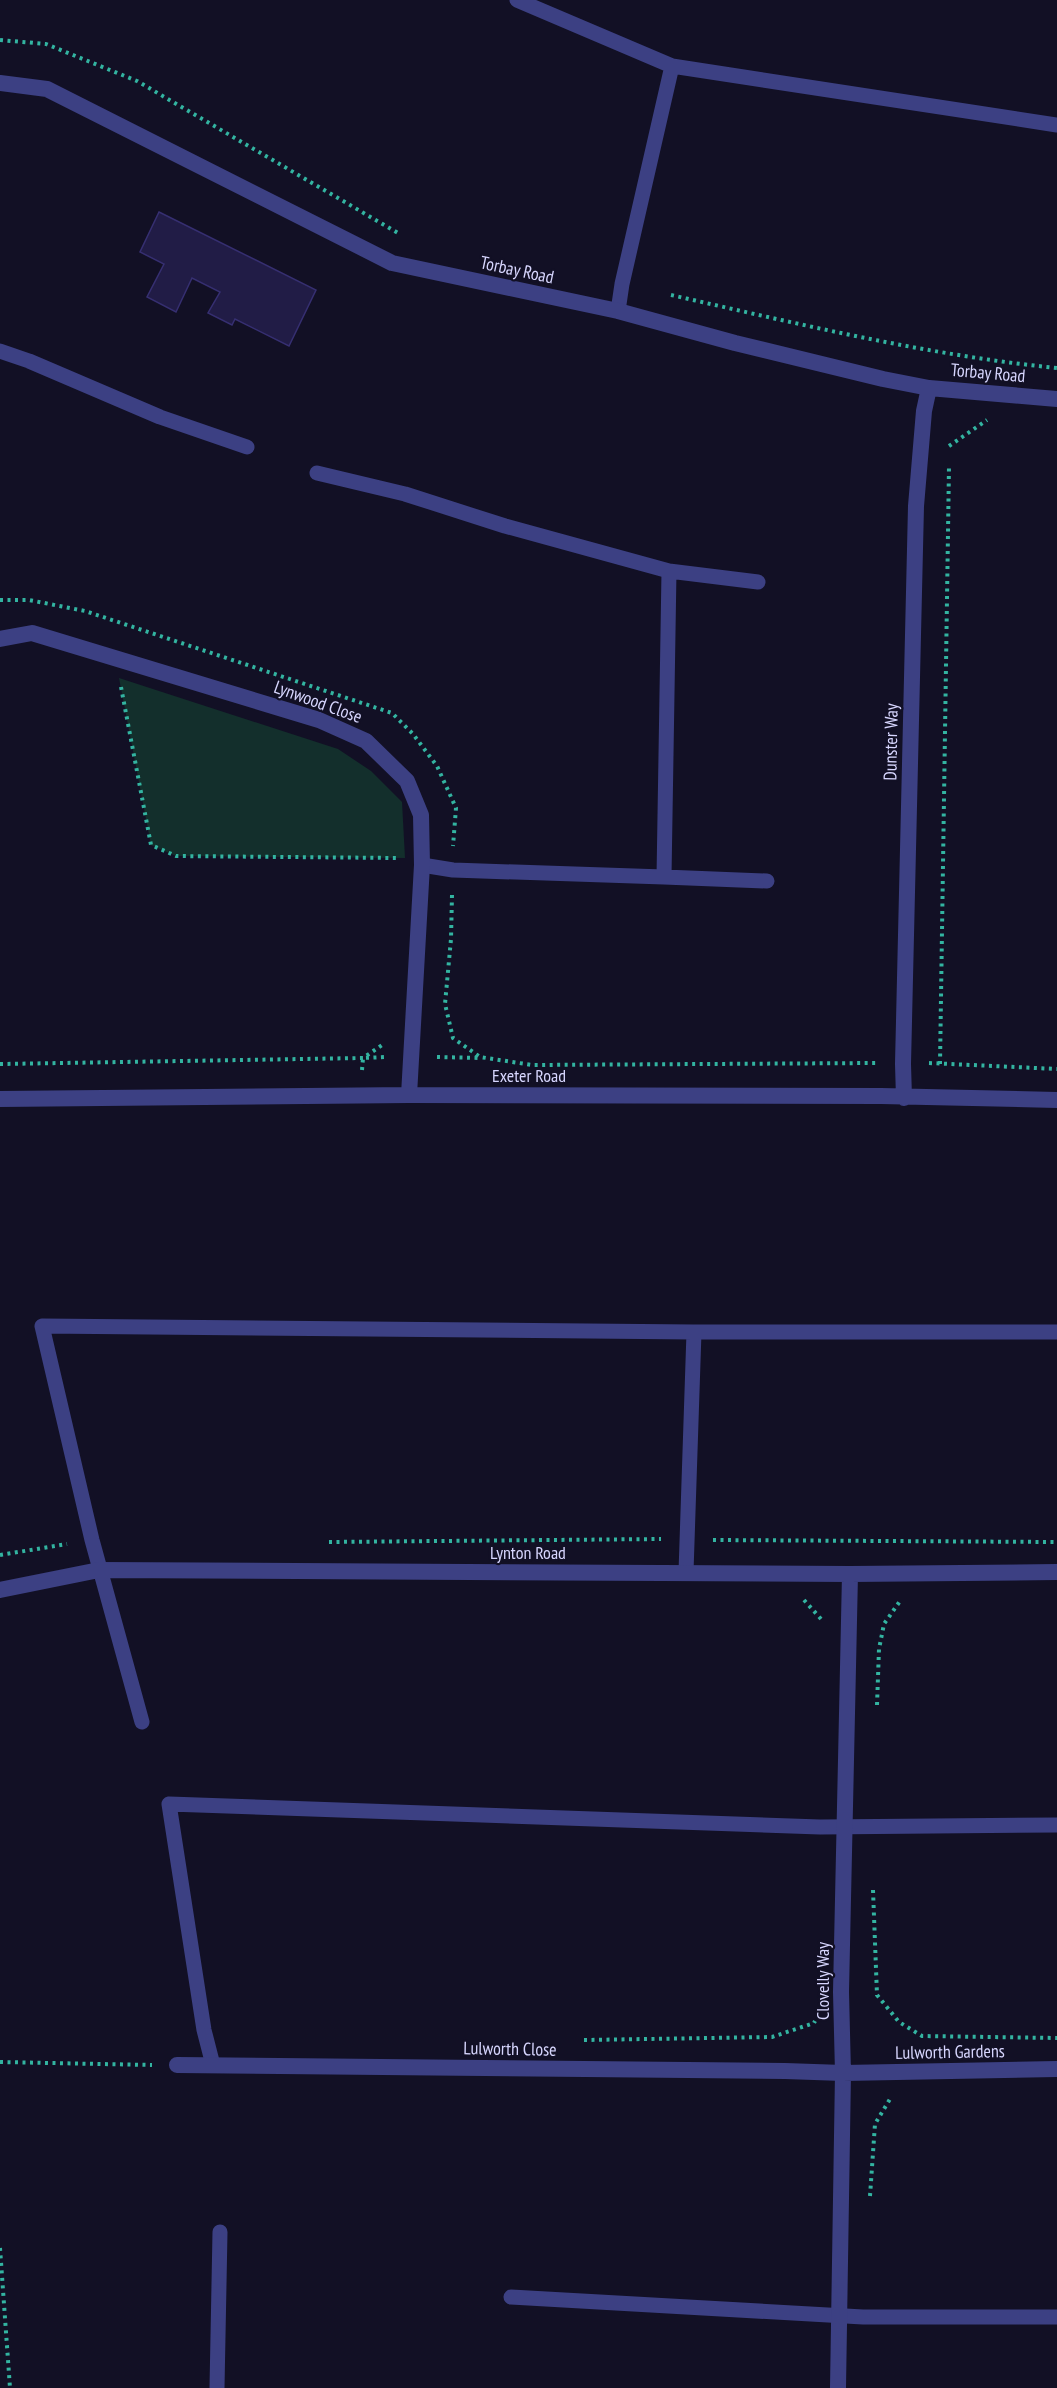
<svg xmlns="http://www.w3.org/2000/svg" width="1057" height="2388" viewBox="0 0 1057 2388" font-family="'PT Sans Narrow',sans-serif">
  <rect width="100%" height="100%" fill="#121025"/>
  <path fill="#132f2c" d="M119 678 338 749 371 771 402 802 405 858 176 856 151 845Z"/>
  <path fill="#211c46" stroke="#362f71" stroke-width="1.5" d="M159 212 316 290 289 346 235 319 232 325 208 313 220 292 192 278 176 312 147 297 164 264 140 252Z"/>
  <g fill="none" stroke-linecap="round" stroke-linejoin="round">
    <path stroke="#33b4a1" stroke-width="4" stroke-dasharray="3 4.5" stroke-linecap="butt" d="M0 40 46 44 137 81 398 233
      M671 295C799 324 926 355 1057 368
      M949 446 987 420
      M0 600H29L85 611 392 713 413 734 437 766 456 808 453 846
      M121 687 151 845 176 856 397 858
      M452 895 451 939 445 1004 453 1038 480 1057 532 1065 877 1063
      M437 1057 481 1058
      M929 1063 1057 1069
      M0 1064 363 1058 385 1043
      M940 1064 949 466
      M362 1070 363 1058 385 1057
      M713 1540 1057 1542
      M329 1542 661 1539
      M0 1555 67 1544
      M804 1600 821 1619
      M877 1705 879 1649 884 1624 900 1601
      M873 1890 877 1995 899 2022 922 2036 1057 2038
      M584 2040 772 2037 814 2023 815 2021
      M0 2062 152 2065
      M870 2196 875 2124 890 2099
      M0 2248 10 2388"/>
    <path stroke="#3c4083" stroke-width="15" d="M517 0 672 66 1057 125
      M618 311 622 284 672 66
      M0 351 29 361 160 417 247 447
      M317 473 405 494 505 526 669 571 664 877 453 870 422 865
      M669 571 758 582
      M664 877 767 881
      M686 1572 694 1332
      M142 1722 92 1540 42 1326 694 1332H1057
      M213 2065 204 2030 169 1804 820 1827 1057 1825
      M511 2297 863 2317H1057
      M217 2388 220 2232"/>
    <path stroke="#3c4083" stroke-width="16" d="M0 83 47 89 392 263 618 311 735 343 883 379 929 388 1057 399
      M0 639 32 633 319 720 366 741 407 781 421 815 422 865 409 1095
      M904 1098 903 1064 916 506 924 411 929 388
      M0 1099 409 1095 881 1096 1057 1100
      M0 1590 99 1570 850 1574 1057 1572
      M177 2065 785 2071 843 2073 1057 2069
      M838 2388 843 2073 841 1992 850 1574"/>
  </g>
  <g text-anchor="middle" stroke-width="4.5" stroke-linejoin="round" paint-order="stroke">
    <g font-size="18" fill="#d7d6fe" stroke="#121025">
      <text transform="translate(517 270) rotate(12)" y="6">Torbay Road</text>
      <text transform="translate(988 373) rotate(5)" y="6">Torbay Road</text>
      <text transform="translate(318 702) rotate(20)" y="6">Lynwood Close</text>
      <text transform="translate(891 742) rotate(-89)" y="6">Dunster Way</text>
      <text x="529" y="1082">Exeter Road</text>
      <text x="528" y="1559">Lynton Road</text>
      <text transform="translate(823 1981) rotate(-90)" y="6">Clovelly Way</text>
      <text transform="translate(510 2049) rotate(1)" y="6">Lulworth Close</text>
      <text transform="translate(950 2052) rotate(-1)" y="6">Lulworth Gardens</text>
    </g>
  </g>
</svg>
